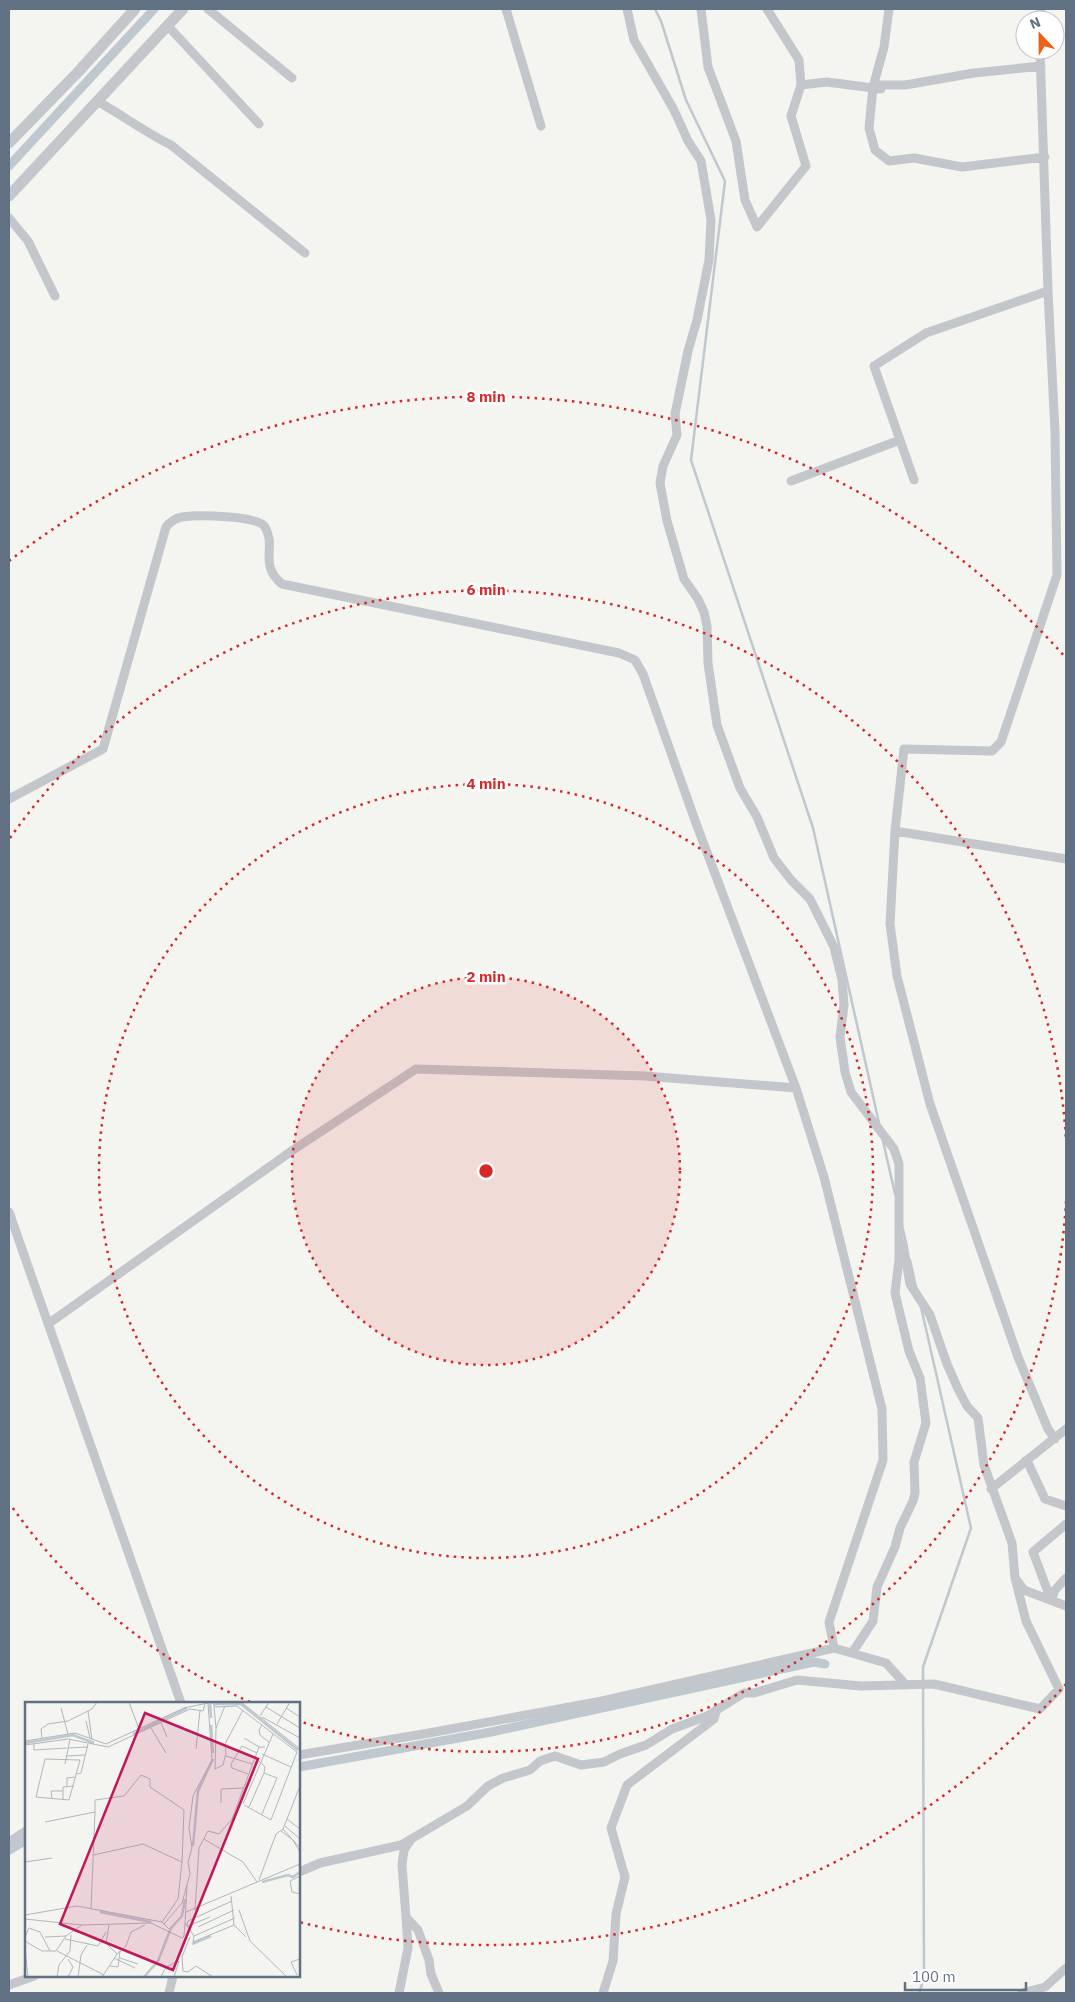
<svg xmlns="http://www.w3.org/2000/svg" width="1075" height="2002" viewBox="0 0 1075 2002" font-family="'IBM Plex Sans',sans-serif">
  <rect width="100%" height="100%" fill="#f4f4f0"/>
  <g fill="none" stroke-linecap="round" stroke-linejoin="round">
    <path stroke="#bfc8ce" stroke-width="2.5" d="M655 9 661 21 686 100 725 181 691 460 813 828 879 1123
      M883 1141 895 1194
      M903 1229 906 1243
      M910 1260 916 1287
      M919 1993 924 1978 923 1667 971 1528 921 1307"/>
    <path stroke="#bfc8ce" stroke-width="9" d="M9 166 154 9
      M299 1767 491 1732 814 1662 825 1664
      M9 1850 26 1840"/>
    <path stroke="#c3c6ca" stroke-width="9" d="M208 9 292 78
      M506 9 541 126
      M627 9 634 40 674 110 688 141 701 161 711 220 709 260 697 320 688 351 675 414 677 435 663 466 660 483 667 521 684 579 698 599 704 612 707 626 708 663 717 725 740 788 757 817 774 858 791 880 810 899 834 947 842 980 844 1005 840 1037 845 1072 851 1092 894 1149 899 1164V1260L895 1293 909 1351 920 1378 926 1423 914 1462 915 1493 913 1501 900 1528 895 1547 877 1587 873 1621 852 1653
      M701 9 708 67 736 141 745 200 757 227 806 166 791 116 801 85 799 60 767 9
      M889 9 884 47 873 87 869 128 875 150 889 161 914 158 962 167 1045 157
      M1041 20V9
      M167 25 259 124
      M1040 50 1048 291 1055 432 1057 575 1001 742 992 751 904 749 895 831 890 924 897 976 930 1104 1018 1357 1048 1429 1055 1439
      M801 85 827 82 881 89V85H905L974 73 1041 66
      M97 101C122 115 145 132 171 145L305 253
      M9 218 28 241 55 296
      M914 480 874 366 926 333 1048 291
      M791 481 900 440
      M9 799 103 749 166 527C171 521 175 518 182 517 197 515 257 515 265 527 277 547 258 564 282 584L619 653 635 660 643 674 697 826 796 1088 645 1076 416 1069 293 1150 48 1324
      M895 831 1066 859
      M796 1088 824 1177 882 1409 883 1460 829 1622 834 1648
      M9 1212 181 1703
      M903 1244 910 1284 930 1315 947 1364 958 1389 967 1406 978 1418 984 1465 1012 1543 1015 1578 1024 1590 1066 1606
      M1025 1461 1029 1465 1045 1499 1066 1506
      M991 1489 1066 1429
      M1051 1600 1033 1552 1066 1524
      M1051 1600 1055 1590 1066 1578
      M299 1755 429 1733 602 1701 834 1648 886 1663 906 1685
      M410 1841 404 1850 402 1865 406 1917 418 1930 429 1960 431 1974 439 1993
      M9 1842 26 1831
      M299 1872 320 1863 401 1845 467 1806 488 1786 503 1778 530 1770 540 1761 555 1756 581 1765 604 1762 620 1754 646 1745 672 1729 707 1716 744 1693H754L797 1680 861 1686 934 1684 1040 1709 1059 1689 1026 1621 1015 1578
      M9 1985 34 1976
      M169 1993 173 1976
      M399 1993 408 1948 406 1917
      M603 1993 613 1961 616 1914 625 1877 611 1828 627 1785 714 1719 717 1709
      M1022 1993 1045 1987 1066 1968"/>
    <path stroke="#c3c6ca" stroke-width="11" d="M9 143 79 71 135 9
      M9 196 183 9"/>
  </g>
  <circle cx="486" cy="1171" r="194" fill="#d62828" fill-opacity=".12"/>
  <g fill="none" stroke="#d62828" stroke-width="2.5" stroke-dasharray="2.5 5">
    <circle cx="486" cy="1171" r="194"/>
    <circle cx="486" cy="1171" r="387"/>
    <path d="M1066 1201A581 581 0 0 1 302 1722M250 1702A581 581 0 0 1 10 1504M10 838A581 581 0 0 1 1066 1141"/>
    <path d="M1066 1684A774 774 0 0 1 299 1922M9 561A774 774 0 0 1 1066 658"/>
  </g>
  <g transform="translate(25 1702)">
    <rect width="275" height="275" fill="#f4f4f0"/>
    <path fill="none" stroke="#bfc8ce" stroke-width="2.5" d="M185 0 186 16M189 2H216L273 48M186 23 188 51M108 32 162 6M0 41 48 33 69 41M168 144 173 89 188 57M237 180 263 173 268 175 275 170M75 210 126 220M167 242 186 234M119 275 133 259 146 226 157 214 160 197"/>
    <path fill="none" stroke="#b0b7be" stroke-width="1" d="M104 0 114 27M216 0 275 47M187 1 191 5 212 4 272 50 246 118 219 103M189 4 191 26M241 5 275 26M36 6 43 32M261 6 275 15M63 9 67 38M235 14 244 0M237 15 275 36M61 19 65 36M136 21 142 35M252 22 265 0M237 23 234 28 235 33 245 41M126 26 141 51M17 36 16 27 23 22 43 19 67 7 72 0M219 36 234 45M0 39 50 31 81 42 159 6 183 1M9 42V48L42 46M0 43 43 37 83 45 165 7 178 9 180 2M43 46 63 45M171 47 175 8M237 52 266 65M42 54 60 53M201 54 227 62M20 57 55 58 44 98 11 95ZM40 62 45 37M190 67 198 63 201 51 200 42 218 8M190 67 191 26 200 4M52 72 56 71 63 42M223 72 207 66 206 62 217 44 232 51M42 84V76L51 75M27 97 26 89H38M38 98V85L49 84M196 101V87L218 86M218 102 248 32M224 105 239 71 240 65 234 59M237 112 252 76 239 71M262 117 275 127M20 120 70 110V98L99 94 116 73 125 77V85L159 108 157 160 118 142 68 153M260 124 275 137M258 127 275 84M256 129 268 138 275 150M179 137 218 160 232 180M0 160 27 156M275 174 265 179 267 190 275 192M234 178 251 132 258 127 275 146M162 183 160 221 169 234 168 240 209 223M206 194 209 223 221 235M66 207 70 110M170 208 174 146 183 129 194 132 207 117 234 45H240M214 208 225 239 262 275M161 210 275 162M0 213 52 204 137 220 144 227M0 217 56 223 126 221 157 236 159 234 160 221M137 220 153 197 157 160M139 222 157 201 165 172 163 160 167 146 164 126 168 94 187 58 183 1M84 223 81 241 92 252M162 224 163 219 207 199M163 224 185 215M173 225 209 208M169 234 210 216M0 235 4 226 15 230 25 249M20 235 41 234M165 235 157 255 158 269 163 270 171 264 188 275M40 237 73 244 81 230M0 239 17 249H31L41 234 57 223M0 247 3 275M32 249 79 273M89 256 110 266M95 256 113 262M43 257 48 265 43 275M85 264 93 265 95 249M272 273 266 260 275 257M32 275 34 263 45 249 46 233M53 275 56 253 62 243M77 275 92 252 101 244 106 230 120 223M136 275 141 265 154 259M149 275 154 259"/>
    <path fill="#c2185b" fill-opacity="0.15" stroke="#c2185b" stroke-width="2.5" d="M120 11 233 57 148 268 35 222Z"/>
    <rect width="275" height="275" fill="none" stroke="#617083" stroke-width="2.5"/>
  </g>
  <circle cx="486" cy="1171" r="8" fill="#d62828" stroke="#fff" stroke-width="2.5"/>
  <g font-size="15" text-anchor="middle" font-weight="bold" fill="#d62828" stroke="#fff" stroke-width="5" stroke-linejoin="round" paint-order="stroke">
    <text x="486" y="402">8 min</text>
    <text x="486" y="595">6 min</text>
    <text x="486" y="789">4 min</text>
    <text x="486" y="982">2 min</text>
  </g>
  <rect width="1075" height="2002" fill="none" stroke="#617083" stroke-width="20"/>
  <g transform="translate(1040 35) rotate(338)"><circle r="24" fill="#ffffff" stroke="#c0c6cd"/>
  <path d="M0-4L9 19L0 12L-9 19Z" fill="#ed5e17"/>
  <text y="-8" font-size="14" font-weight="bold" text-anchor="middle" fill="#617083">N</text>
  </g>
  <path d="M905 1982v8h121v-8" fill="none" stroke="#617083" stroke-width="2.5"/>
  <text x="912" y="1982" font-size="15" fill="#617083" stroke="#ffffff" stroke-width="4" paint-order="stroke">100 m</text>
</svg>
